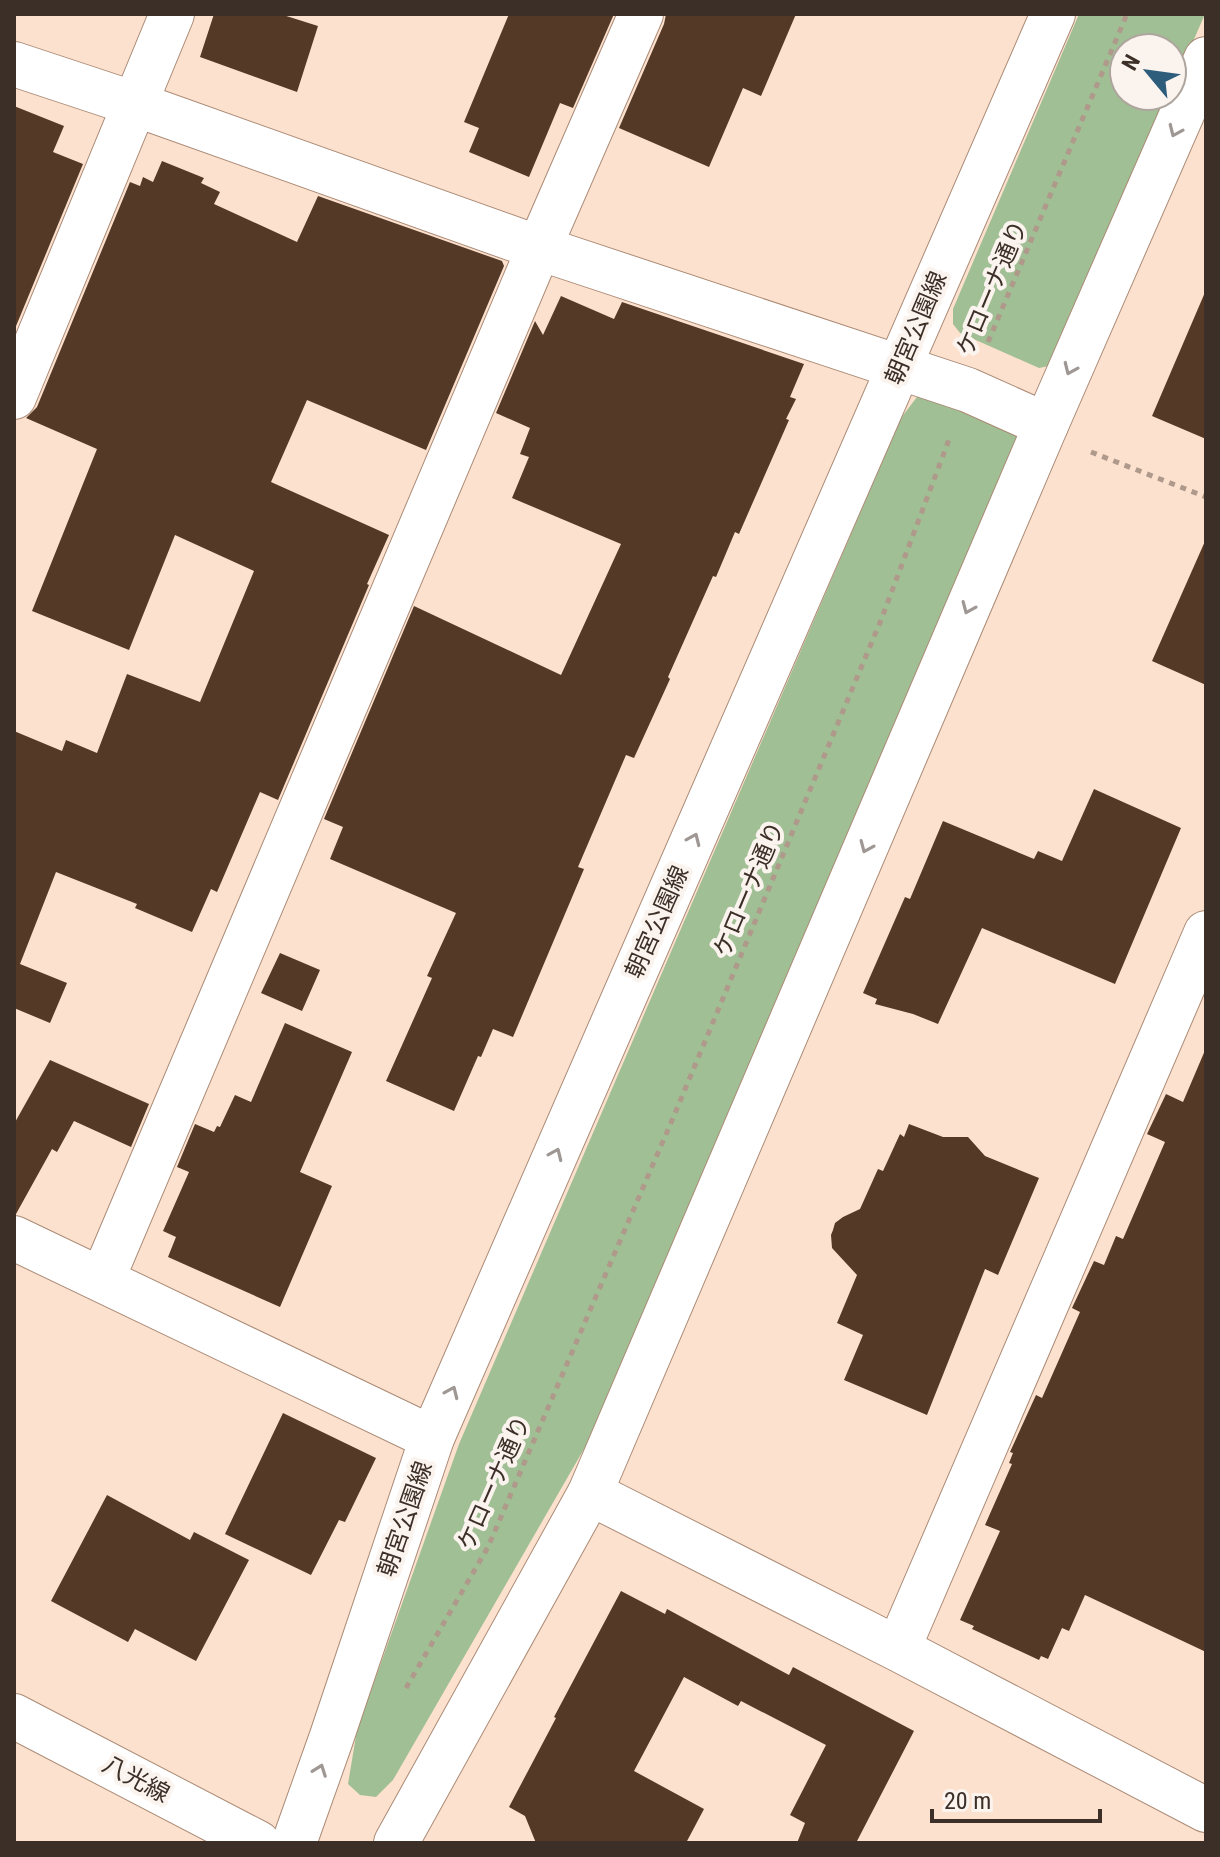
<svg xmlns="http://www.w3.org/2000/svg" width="1220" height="1857" viewBox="0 0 1220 1857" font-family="'Roboto Condensed','Noto Sans JP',sans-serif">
  <rect width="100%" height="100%" fill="#fde1cf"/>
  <path fill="#a1bf94" d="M1079 14H1205L1172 90V48H1124V96H1170L1049 366 1039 368 960 333 953 324V309Z
    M920 393 1020 430 603 1416 393 1780 376 1797 360 1795 348 1784 357 1730 459 1444 901 418Z"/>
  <path fill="#543926" d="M214 14H280L318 26 297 92 200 57Z
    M509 14H614L573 108 560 103 529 177 469 152 479 128 464 122Z
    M666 14H796L761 96 743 88 709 167 619 128 664 24Z
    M14 106 64 126 53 152 83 164 14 331Z
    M162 161 204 178 201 183 220 192 214 204 297 242 318 196 502 261 504 266 426 450 307 400 271 482 389 535 367 584 369 585 278 800 260 792 217 892 211 889 192 932 135 908 137 904 56 872 20 964 67 983 50 1023 14 1008V731L62 751 66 740 97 753 127 674 200 702 254 571 175 535 129 650 32 611 97 449 26 418 37 407 130 182 140 186 143 177 153 182Z
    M1206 290V439L1152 416Z
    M561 296 614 319 622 302 804 364 790 397 796 399 786 419 789 420 739 534 735 532 716 577 713 576 668 677 670 679 634 758 626 755 578 867 584 869 513 1037 493 1029 481 1057 478 1056 454 1111 386 1081 432 978 427 976 456 913 330 859 343 827 324 819 414 606 561 675 621 544 512 498 529 457 520 454 530 428 496 413 535 321 543 335Z
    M1206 539V685L1152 661Z
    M1094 789 1181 828 1115 984 982 928 938 1024 913 1014 875 1004 877 999 863 993 905 897 910 899 943 821 1034 859 1038 851 1062 861Z
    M280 953 320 970 302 1011 261 993Z
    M285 1023 352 1052 300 1172 332 1186 280 1307 168 1257 176 1237 163 1231 189 1172 177 1167 195 1124 214 1132 217 1126 220 1127 235 1095 251 1102Z
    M1206 1048V1652L1085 1595 1069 1631 1062 1628 1048 1659 1041 1656 1039 1660 972 1629 974 1626 960 1620 1000 1531 985 1525 1012 1464 1009 1463 1013 1453 1010 1452 1036 1395 1042 1398 1080 1312 1072 1308 1094 1261 1104 1265 1116 1236 1123 1239 1165 1142 1147 1134 1166 1094 1183 1102Z
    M50 1060 149 1104 131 1147 74 1121 57 1152 52 1149 16 1214 14 1213V1124Z
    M909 1124 943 1137H968L985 1156 1039 1178 998 1275 985 1269 927 1415 844 1380 863 1335 837 1323 857 1275 832 1248 831 1235 833 1230 835 1223 843 1217 860 1209 878 1169 883 1171 900 1134 904 1137Z
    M283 1413 376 1458 345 1522 339 1520 311 1575 225 1534Z
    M107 1495 190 1540 194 1532 249 1560 196 1661 135 1629 128 1642 51 1601Z
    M621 1591 665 1614 667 1609 789 1675 793 1667 914 1731 856 1843H797L805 1823 790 1815 826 1745 741 1701 738 1706 684 1677 634 1771 704 1809 686 1843H536L525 1816 509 1807 556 1718 554 1717Z"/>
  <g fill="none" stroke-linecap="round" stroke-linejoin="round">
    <g stroke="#aa8b76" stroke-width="46">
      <path id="street" d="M14 64 135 104 539 248 968 390 1046 425
        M14 397 172 14
        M14 1238 432 1438
        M102 1280 539 248 641 14
        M590 1493 898 1649 1206 1810
        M898 1649 1206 933"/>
    </g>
    <g stroke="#aa8b76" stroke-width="46">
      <path id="secondary" d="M14 1716 258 1843
        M294 1843 331 1739 432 1438 1053 14
        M396 1843 590 1493 1046 425 1206 59"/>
    </g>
    <path stroke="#af998b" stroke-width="5" stroke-dasharray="6 6" stroke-linecap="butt" d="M988 342 1127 14
      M1091 452 1206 497
      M406 1688 488 1547 673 1118 881 620 950 437"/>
    <use href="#street" stroke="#fff" stroke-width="44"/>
    <use href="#secondary" stroke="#fff" stroke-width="44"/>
  </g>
  <defs><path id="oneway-chevron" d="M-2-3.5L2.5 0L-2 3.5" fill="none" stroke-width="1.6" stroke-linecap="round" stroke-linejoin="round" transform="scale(2)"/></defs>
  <g stroke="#9e9793">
    <use href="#oneway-chevron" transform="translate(1175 131) rotate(114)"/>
    <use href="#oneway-chevron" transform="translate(1070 369) rotate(114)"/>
    <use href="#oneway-chevron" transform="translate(968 608) rotate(113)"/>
    <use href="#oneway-chevron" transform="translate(694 839) rotate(-66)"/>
    <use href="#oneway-chevron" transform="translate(866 847) rotate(113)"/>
    <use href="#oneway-chevron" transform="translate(556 1154) rotate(-66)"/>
    <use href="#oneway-chevron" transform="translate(452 1392) rotate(-66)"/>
    <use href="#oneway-chevron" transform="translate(320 1770) rotate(-70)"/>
  </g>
  <g text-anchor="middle" stroke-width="8" stroke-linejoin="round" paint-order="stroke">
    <g font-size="24" fill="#3c2f27" stroke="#faf3ee">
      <text transform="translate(992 288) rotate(-67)" y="8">ケローナ通り</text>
      <text transform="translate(916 328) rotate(-67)" y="8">朝宮公園線</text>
      <text transform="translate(749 889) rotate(-67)" y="8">ケローナ通り</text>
      <text transform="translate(657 922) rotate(-66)" y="8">朝宮公園線</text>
      <text transform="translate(494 1483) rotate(-66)" y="8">ケローナ通り</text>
      <text transform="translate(405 1519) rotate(-71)" y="8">朝宮公園線</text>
      <text transform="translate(136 1779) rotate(28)" y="8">八光線</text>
    </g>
  </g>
  <rect width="1220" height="1857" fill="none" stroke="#3c2f27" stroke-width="32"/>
  <g transform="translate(1148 72) rotate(299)"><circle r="38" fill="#faf3ee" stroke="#aea59e" stroke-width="2"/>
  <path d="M0-6L14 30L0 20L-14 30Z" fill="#2e5d7c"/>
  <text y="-12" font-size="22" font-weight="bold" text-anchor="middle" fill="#3c2f27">N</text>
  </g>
  <path d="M932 1809v12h168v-12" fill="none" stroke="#3c2f27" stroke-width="4"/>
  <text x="944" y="1809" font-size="24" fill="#3c2f27" stroke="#faf3ee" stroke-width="6" paint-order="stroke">20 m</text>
</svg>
